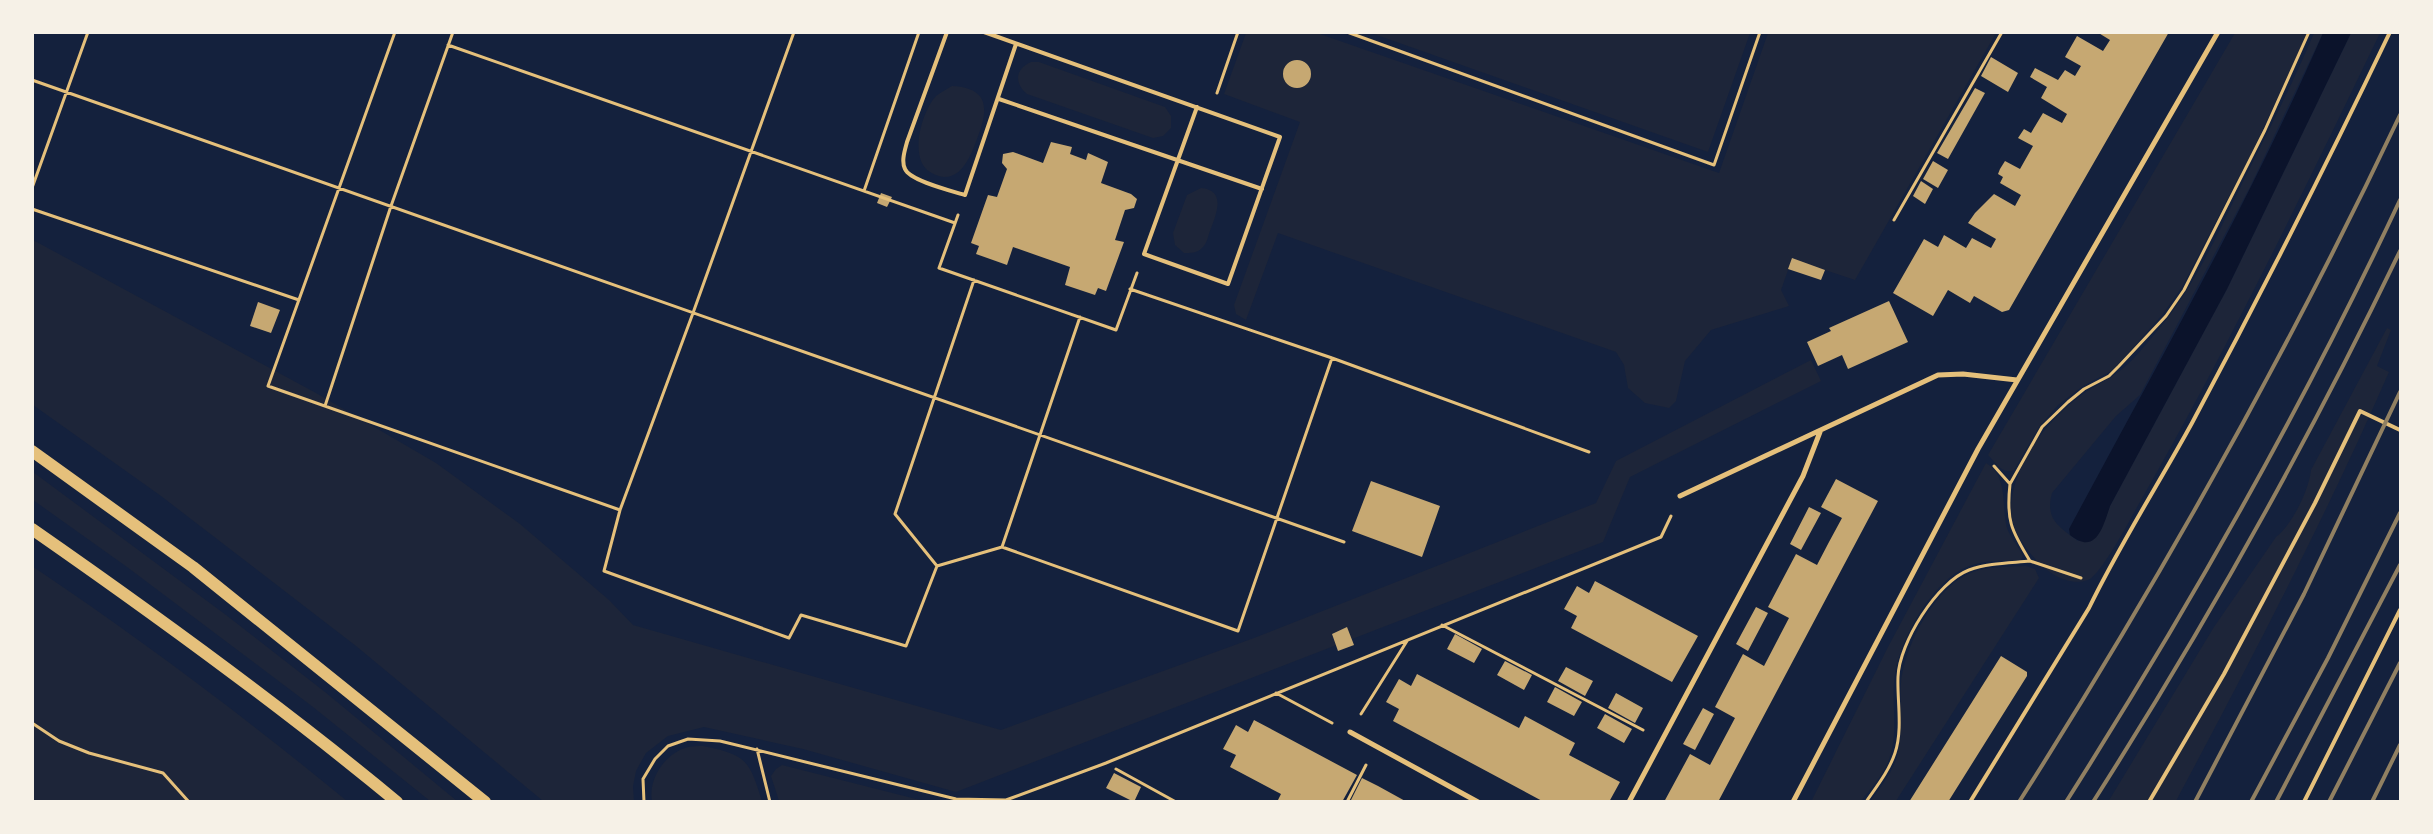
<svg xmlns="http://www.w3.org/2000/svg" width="2433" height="834" viewBox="0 0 2433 834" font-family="Helvetica,sans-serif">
  <rect width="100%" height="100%" fill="#14213d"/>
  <path fill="#1d2539" d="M1246 33H1317L1719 173 1768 33H1996L1855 280 1792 259 1781 290 1789 306 1711 330 1685 361 1676 401 1669 408 1645 403 1628 388 1624 365 1616 352 1278 233 1246 320 1236 314 1234 305 1300 122 1224 94Z
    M1371 33H1750L1708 152Z
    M2235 33H2308L2254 148 2182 287 2162 315 2113 370 2083 386 2058 405 2039 427 2014 470C2002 475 1996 463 1988 455Z
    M2314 33H2323L2250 187 2140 395 2116 416 2052 493C2045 519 2058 526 2078 541L2104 522 2110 506 2227 289 2351 33H2380C2303 193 2225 354 2136 509 2129 522 2100 576 2088 580 2069 587 2048 573 2036 560 2022 544 2011 529 2011 508 2013 463 2048 419 2083 394 2094 386 2106 381 2117 373 2132 363 2146 344 2158 330 2195 286 2218 233 2243 182 2268 132 2293 83 2314 33Z
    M1031 62H1039L1165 107 1171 116V128L1163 136 1153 138 1027 94C1014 83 1015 69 1031 62Z
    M952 86C991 88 988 111 977 139 970 159 957 189 930 172 908 158 922 111 936 96 941 92 947 89 952 86Z
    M1201 188C1227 190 1216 215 1210 231 1208 236 1207 244 1202 248 1197 253 1191 253 1184 253L1175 245 1173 233 1187 195Z
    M33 240 316 393 436 463 520 524 609 600 633 625 1001 730 1254 638 1596 503 1616 461 1811 360 1821 381 1630 477 1603 542 956 792 803 749 704 727 668 736 646 753 636 771 633 786 634 802 543 801 356 646 161 496 33 405Z
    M2387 328 2391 330 2377 366 2389 372C2325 519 2251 660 2176 801L2108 802 2214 627 2276 537C2292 525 2309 490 2311 470Z
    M1986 463C2009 477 2001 506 2007 528 2011 539 2019 547 2023 556L2021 560C2005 561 1987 560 1972 565 1934 577 1901 637 1895 674 1891 700 1898 728 1891 753 1887 771 1872 787 1861 801L1811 802 1888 647Z
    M33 472 226 615 325 692 457 801H430L313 707 127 567 33 500Z
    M32 566C141 639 246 718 347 801H33Z
    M2026 566 2035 569 2039 578 1896 801 1870 802C1879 789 1891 774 1896 760 1904 736 1899 708 1901 683 1905 645 1935 586 1973 572 1989 566 2009 567 2026 566Z
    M703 746C747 755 749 760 762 801H652C648 779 665 753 688 747 692 746 698 746 703 746Z
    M782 765 924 801H779L771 776 776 769Z"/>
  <path fill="#0b132b" d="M2323 33H2351L2227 289 2110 506C2103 527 2096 556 2070 535L2069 529C2157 365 2249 203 2323 33Z"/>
  <path fill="#c6a872" d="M2097 32H2169L2009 310 2002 312 1974 296 1970 303 1948 290 1933 316 1893 293 1924 239 1938 247 1944 235 1966 248 1972 238 1991 248 1996 239 1968 223 1975 213 1994 194 2015 206 2021 195 2000 183 2003 177 1998 174 2000 169 2005 161 2020 169 2033 146 2018 138 2024 129 2031 133 2043 113 2062 123 2067 114 2041 98 2047 87 2030 77 2035 68 2058 80 2065 70 2075 76 2081 66 2065 57 2077 36 2103 51 2110 40Z
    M1991 57 2018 73 2008 92 1981 76Z
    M1283 74a14 14 0 1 1 28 0a14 14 0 1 1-28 0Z
    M1975 88 1985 93 1948 159 1937 153Z
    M1051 142 1072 147 1070 154 1086 160 1088 153 1108 162 1101 183 1131 194 1137 199 1134 208 1125 210 1115 240 1124 242 1106 291 1098 288 1095 295 1065 285 1070 267 1013 247 1007 265 976 254 979 246 971 243 988 195 997 197 1007 169 1002 163 1003 154 1013 152 1043 163Z
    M1933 161 1948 170 1938 188 1923 179Z
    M1921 181 1933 189 1925 204 1913 196Z
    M881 193 892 197 887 207 877 203Z
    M1792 258 1825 270 1821 280 1788 269Z
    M1889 301 1908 342 1848 369 1842 355 1818 366 1807 342 1831 331 1829 328Z
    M258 302 280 310 271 333 250 326Z
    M1836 479 1878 501 1744 753 1718 802H1664L1690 754 1710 765 1735 718 1715 707 1743 654 1764 666 1789 618 1768 607 1796 554 1817 565 1829 542 1842 518 1821 507Z
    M1371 481 1440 506 1422 557 1352 531Z
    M1809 507 1821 513 1801 550 1790 544Z
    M1595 581 1698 636 1672 682 1571 628 1577 616 1564 609 1577 586 1589 593Z
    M1756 607 1768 613 1748 651 1736 644Z
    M1347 627 1354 645 1338 651 1332 634Z
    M1455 634 1482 649 1474 663 1447 649Z
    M2001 656 2027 672V676L1948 802H1909Z
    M1505 661 1532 675 1524 690 1497 675Z
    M1566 667 1593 681 1585 696 1558 681Z
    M1417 674 1519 728 1525 716 1575 743 1569 755 1620 782 1609 802H1544L1393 721 1399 709 1386 702 1399 679 1411 686Z
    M1555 687 1582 702 1574 716 1547 702Z
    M1616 693 1643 708 1635 723 1608 708Z
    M1703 708 1714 714 1695 750 1683 744Z
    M1605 714 1632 729 1624 743 1597 728Z
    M1254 720 1357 775 1342 802H1277L1281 794 1230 767 1236 755 1223 749 1236 725 1248 732Z
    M1114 773 1141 787 1134 802 1106 788Z
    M1362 778 1378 786 1407 802H1350Z"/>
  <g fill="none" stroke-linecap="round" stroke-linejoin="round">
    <path stroke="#e5c07b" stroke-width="3" d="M395 32 268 386 620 510
      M794 32 693 313 620 510 604 571 789 638 801 615 906 646 937 566 1002 547 1238 631 1332 358
      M1347 32 1714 165 1760 32
      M448 45 955 223
      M32 80 1344 542
      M1217 93 1238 32
      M32 188 88 32
      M864 191 919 32
      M32 209 299 300
      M958 215 939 268 1116 330 1137 273
      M1894 220 2002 32
      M1130 289 1332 358 1589 452
      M325 406 391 206 453 32
      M2010 484 2042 427 2068 402 2084 389 2109 376 2119 366 2166 316 2184 290 2265 130 2309 32
      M1002 547 1080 317
      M2030 561 2081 578
      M937 566 895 514 974 280
      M1442 625 1643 730
      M1276 693 1332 723
      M1361 714 1407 641
      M32 723 59 741 89 753 163 773 189 802
      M757 749 770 802
      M1116 769 1176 802
      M644 802 643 779 655 759 668 746 688 739 720 741 956 799 1006 800 1106 763 1661 537 1671 516
      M1347 802 1366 765
      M1866 802C1877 786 1889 771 1895 753 1903 729 1897 701 1898 677 1899 643 1937 582 1969 570 1988 563 2010 563 2030 561 2011 530 2006 520 2010 484L1994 466"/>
    <path stroke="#e5c07b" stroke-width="4" d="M947 32 907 142C905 150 901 161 905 169 910 181 952 191 965 195L1016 44
      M984 32 1280 137 1228 284 1144 254 1197 107
      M999 99 1262 189
      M1970 802 2089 608C2120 544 2158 485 2192 423 2261 294 2327 164 2390 32
      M2149 802 2224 674 2315 503 2360 411 2400 430
      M2304 802 2400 610"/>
    <path stroke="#e5c07b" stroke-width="5" d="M1680 496 1938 375 1963 374 2017 380
      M1350 732 1478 802
      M1629 802 1803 476 1820 432
      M1793 802 1978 449 2218 32"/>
    <path stroke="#e5c07b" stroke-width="12" d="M32 451 193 567 485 802
      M32 529C157 616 280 705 397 802"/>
    <path stroke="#918062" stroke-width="4" d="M2019 802C2160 580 2288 352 2400 115
      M2066 802C2189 608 2303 407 2400 200
      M2093 802C2206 625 2309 440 2400 251
      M2195 802 2304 594 2400 392
      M2251 802 2328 658 2400 513
      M2276 802 2400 565
      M2329 802 2400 663
      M2372 802 2400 745"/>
  </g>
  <rect width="2433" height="834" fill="none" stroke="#f6f1e7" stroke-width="68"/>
</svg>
